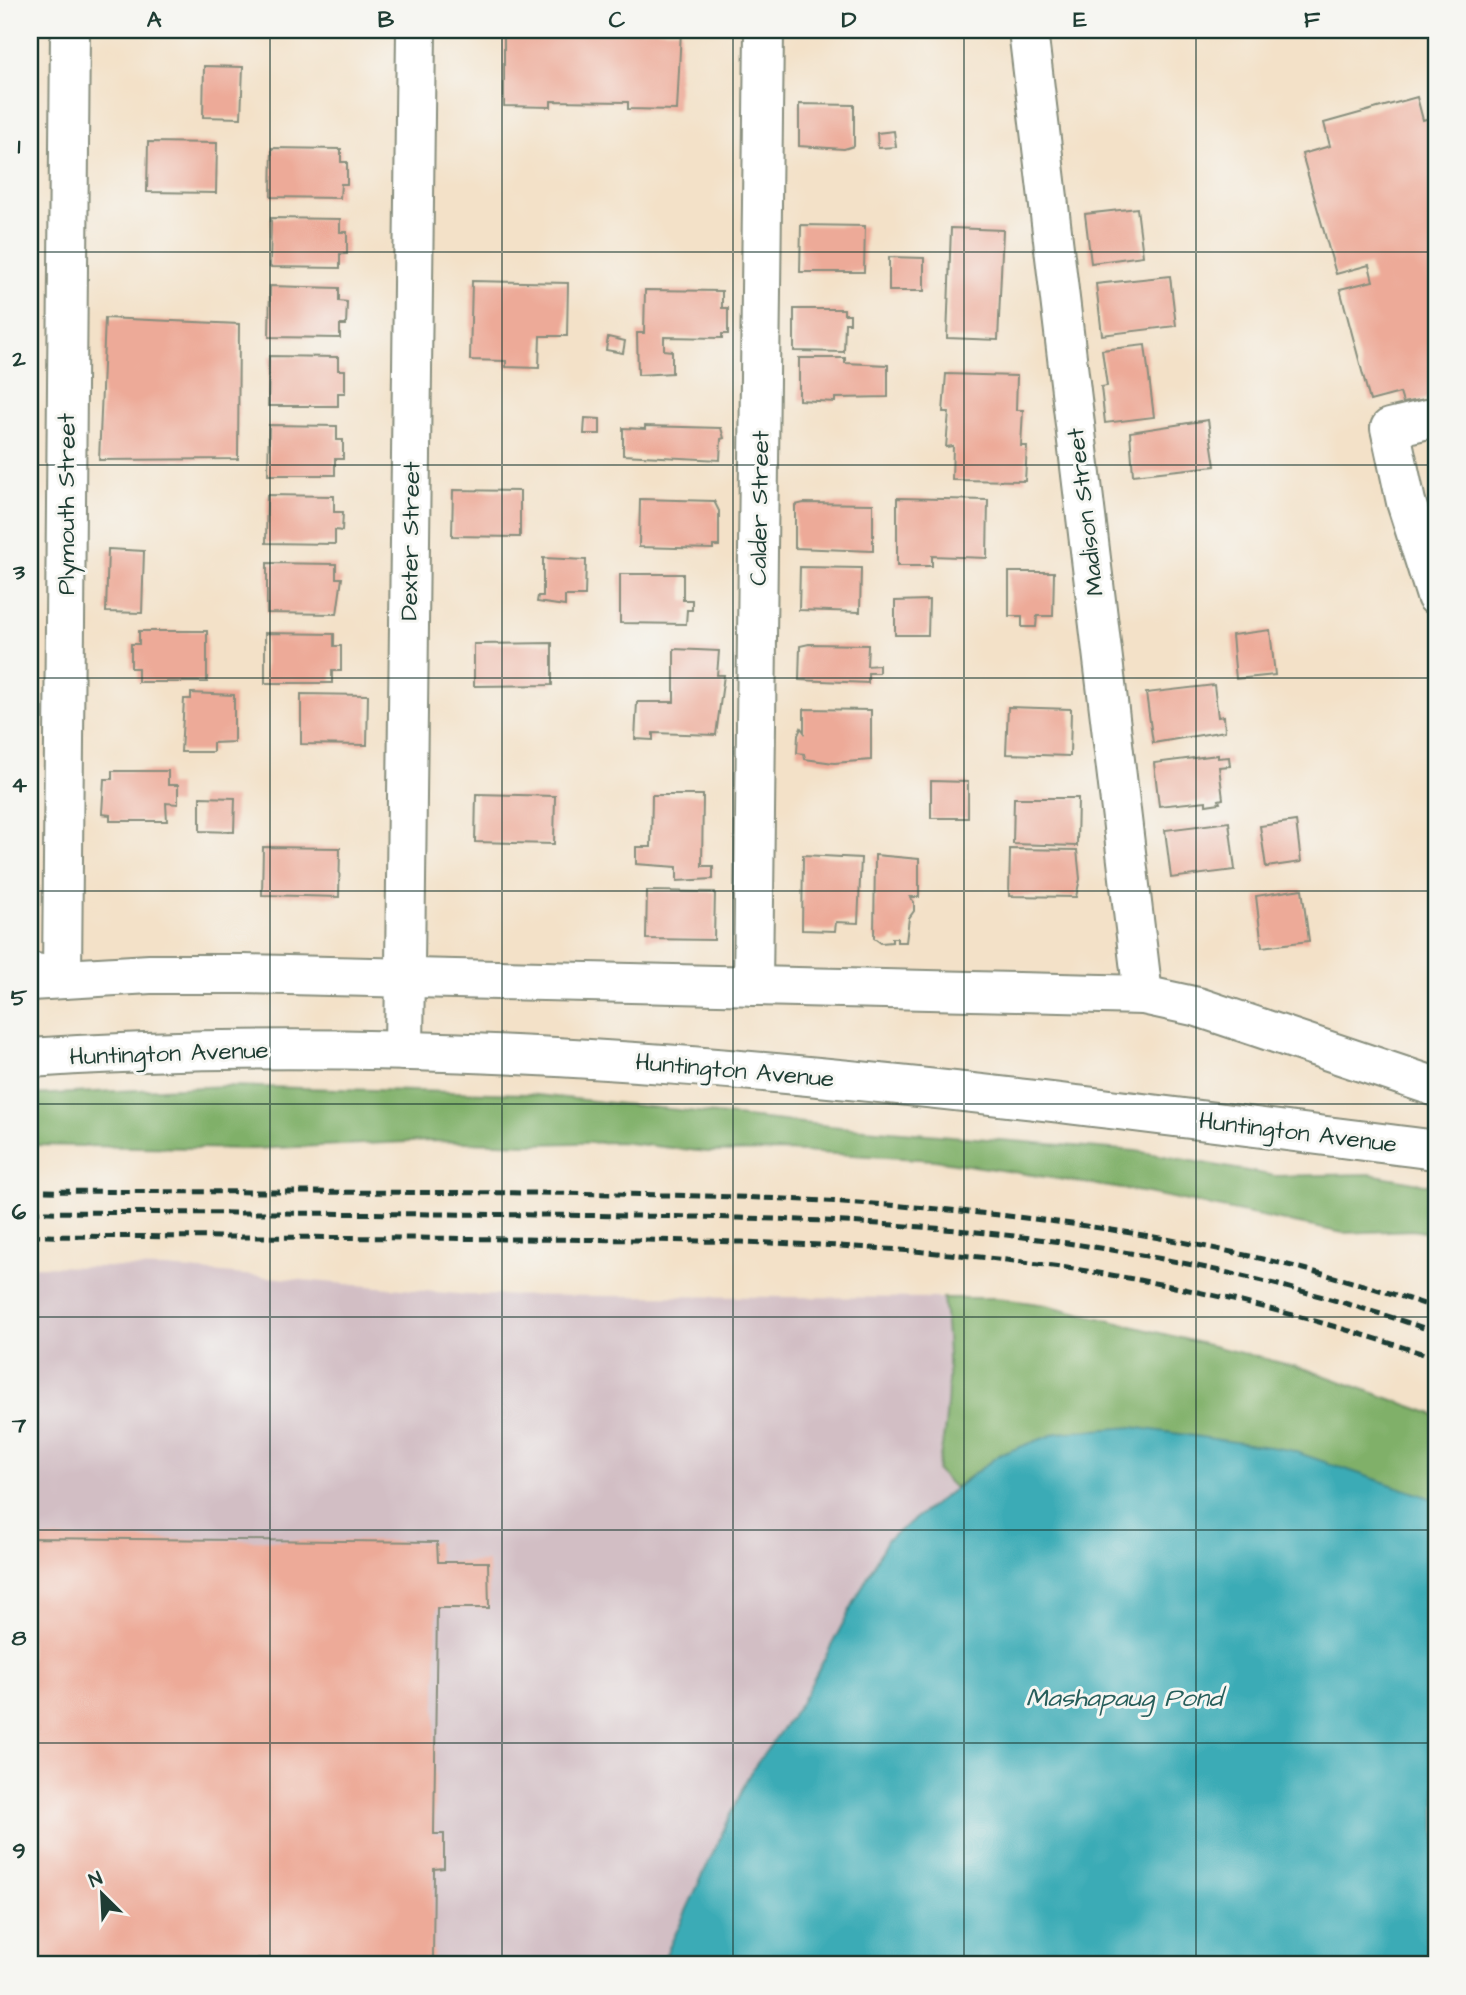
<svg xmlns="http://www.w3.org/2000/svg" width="1466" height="1995" viewBox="0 0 1466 1995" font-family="'Architects Daughter',sans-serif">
  <rect width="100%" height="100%" fill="#f6f6f2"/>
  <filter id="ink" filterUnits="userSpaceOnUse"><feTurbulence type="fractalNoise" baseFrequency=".0143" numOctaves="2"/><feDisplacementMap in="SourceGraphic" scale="14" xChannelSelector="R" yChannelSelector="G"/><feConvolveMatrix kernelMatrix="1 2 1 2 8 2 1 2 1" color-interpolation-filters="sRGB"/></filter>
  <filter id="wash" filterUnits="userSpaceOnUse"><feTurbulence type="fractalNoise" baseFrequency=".00686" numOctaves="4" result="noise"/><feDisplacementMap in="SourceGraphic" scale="28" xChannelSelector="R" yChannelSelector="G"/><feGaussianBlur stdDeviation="1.57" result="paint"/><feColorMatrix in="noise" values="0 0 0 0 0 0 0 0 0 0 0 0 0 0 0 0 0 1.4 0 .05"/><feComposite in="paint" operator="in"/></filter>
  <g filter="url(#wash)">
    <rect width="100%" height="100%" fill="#f3e1c8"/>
    <path fill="#d2bec4" d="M30 1266 167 1268 469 1295 943 1298 949 1337 948 1427 937 1470 954 1488 887 1540 801 1703 750 1773 661 1965H30Z"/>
    <path fill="#80b069" stroke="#50764e" stroke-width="2" d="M226 1086 527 1094 840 1127 1136 1151 1275 1176 1370 1174 1436 1186V1234L1413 1230 1343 1233 1148 1193 935 1160 786 1151 707 1152 619 1142 531 1144 430 1141 252 1149 30 1145V1095Z
      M943 1298H995L1046 1305 1306 1369 1436 1415V1500L1408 1493 999 1455 954 1488 937 1471C951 1413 951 1357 943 1298Z"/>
    <path fill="#3babb6" stroke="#2d7475" stroke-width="2" d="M1132 1427 1290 1450 1436 1500V1965H661L750 1773 801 1703 887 1540 999 1455 1057 1433Z"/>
    <g id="blocks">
      <path fill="#edaa98" d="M504 30H681L677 110 628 109V102L551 101V107L504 106Z
        M204 66 243 67 241 118 203 117Z
        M1417 97 1423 120 1436 116V397L1403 403 1400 393 1370 401 1340 289 1373 281 1369 265 1336 274 1302 154 1330 146 1324 123Z
        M799 104 854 105V146L844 149 799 146Z
        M894 131 896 147 878 148 877 133Z
        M148 142 217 143 216 193 147 192Z
        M272 148 341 149V162H347V184H341L340 198 271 197Z
        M1137 208 1143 256 1091 263 1085 214Z
        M271 218 340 219V232H347V254H340V268L270 267Z
        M801 225 865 226 864 272H800Z
        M951 228 1003 230 998 340 947 338Z
        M889 257 924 258V291H889Z
        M1170 276 1176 326 1102 335 1096 284Z
        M472 281 568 283 567 336H540L539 368 506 367V361L470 360Z
        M270 286 339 288V301L347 302 346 325H340V338L269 337Z
        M645 290 722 291V308H728V334H722V338L664 337V350L672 351V373L638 375 637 333H644Z
        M794 309H844V314H850V323H845L844 352 794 351Z
        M105 318 239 324 238 459 99 460Z
        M608 337 625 341 623 353 606 350Z
        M1145 345 1154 417 1105 423 1101 387 1107 386 1102 350Z
        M269 356 338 357V370H345V393H338V406H268Z
        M799 358H845V363L888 365V397L835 398V402L799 400Z
        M946 374 1017 376 1016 410H1023L1021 446H1027L1025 481 952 480 953 446 946 447 949 412H943Z
        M585 418 600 419V434H584Z
        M1208 420 1215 466 1133 475 1130 432Z
        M269 425 337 426V440H343V459H335V475H268Z
        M645 426 721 428 724 438 721 439 720 460 623 455V428L645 429Z
        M453 490 520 491V537L452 536Z
        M267 495 334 496V512H343L342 531 335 530V544L266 543Z
        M897 498 988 500 987 558 932 556V566H897Z
        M640 499 714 501 719 511V546H713V549L639 547Z
        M804 503 873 504V551L795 548V505Z
        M108 549 144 551 142 613 106 612Z
        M543 558 586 560 585 596H565V606L537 602 538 596H543Z
        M267 563 336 564V578H342L337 614 267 613Z
        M800 567 861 568 860 612 799 610Z
        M1009 572H1054L1053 616H1037L1036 627H1022V616H1009Z
        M620 574H683V600H692V610H687L686 624 620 623Z
        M929 600 928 635H895V601Z
        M1270 630 1275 675 1236 679 1232 635Z
        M139 631H207V682H138V668H131V644H139Z
        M265 633 334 634V646H341V671H332V683H265Z
        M552 643V685L474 686V644Z
        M809 644 868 645 867 666 879 665V673H868V683L799 680 800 646Z
        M674 649 719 651 717 675H724L716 735 653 733V740L635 739 637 702H674Z
        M1214 685 1218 717 1224 716 1225 731 1153 743 1146 693Z
        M191 693 234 695V742L213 743V752H181L184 699H191Z
        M301 694 368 695 367 745 301 744Z
        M1008 707 1071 709 1070 756 1006 754Z
        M804 709 871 710V760L834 763 805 759 804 754 797 753 798 735 801 728 804 732Z
        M1218 755V758L1229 757 1230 766 1219 767 1223 799 1219 800 1220 803 1206 805V801L1159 806 1154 763Z
        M112 771H168V785H178V804L166 803 167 821H110V815L102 814 104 779H112Z
        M931 781 968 782V818H931Z
        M476 794 555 796 554 844 475 842Z
        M652 795H703L702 866H713V879L677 881V867L636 864V847H651Z
        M200 797 235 798 234 832 200 831Z
        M1014 798H1078L1077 846 1013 844Z
        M1296 821 1301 862 1266 867 1260 826Z
        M1229 822 1235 870 1171 878 1165 830Z
        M263 847 340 848 339 897 262 895Z
        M1010 849 1077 850 1080 879 1076 897 1009 896Z
        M803 855 861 858 858 923 836 922 835 931 802 930Z
        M875 855 919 859V897H910L914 902V911L909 918 906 942H897V938H892V942L881 943 874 938Z
        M1302 889 1309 941 1262 947 1256 896Z
        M647 891 715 892 714 940 646 939Z
        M30 1538 437 1542 438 1562H488L489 1608H437L434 1834H444V1868L434 1869 433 1959 258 1958V1965H30Z"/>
    </g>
  </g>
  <g filter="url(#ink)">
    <use href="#blocks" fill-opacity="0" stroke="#898f7e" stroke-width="2"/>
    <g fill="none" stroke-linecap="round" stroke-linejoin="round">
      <g stroke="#898f7e" stroke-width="42">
        <path id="minor" d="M1028 30 1143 995
          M1436 417 1390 428 1406 502 1436 596
          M30 972 62 978 70 30
          M753 986 764 30
          M404 1051 416 30"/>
      </g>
      <g stroke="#898f7e" stroke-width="42">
        <path id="major" d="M30 981 150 974H243L1143 995 1198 1007 1436 1087
          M30 1058C501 1025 970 1091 1436 1150"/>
      </g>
      <use href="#minor" stroke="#fff" stroke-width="38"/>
      <use href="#major" stroke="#fff" stroke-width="38"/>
      <path stroke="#1f3d34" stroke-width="5" stroke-dasharray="10 5" stroke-linecap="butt" d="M30 1191C198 1192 367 1192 536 1193 846 1196 1139 1208 1436 1308
        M30 1212C201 1213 372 1213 543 1215 733 1217 924 1218 1112 1250 1222 1268 1330 1296 1436 1332
        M30 1236C189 1237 348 1237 508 1239 707 1240 908 1241 1105 1274 1218 1293 1328 1322 1436 1358"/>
    </g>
  </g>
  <path fill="none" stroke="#1f3d34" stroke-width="2" stroke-opacity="0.55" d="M270 30V1965M502 30V1965M733 30V1965M964 30V1965M1196 30V1965M30 252H1436M30 465H1436M30 678H1436M30 891H1436M30 1104H1436M30 1317H1436M30 1530H1436M30 1743H1436"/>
  <g text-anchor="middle" stroke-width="6" stroke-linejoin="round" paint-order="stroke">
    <g font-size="24" fill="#1f3d34" stroke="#f6f6f2">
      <text transform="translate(66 504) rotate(-90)" y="8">Plymouth Street</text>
      <text transform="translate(759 508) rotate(-89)" y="8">Calder Street</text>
      <text transform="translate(1085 512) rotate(-97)" y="8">Madison Street</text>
      <text transform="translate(410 541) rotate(-89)" y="8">Dexter Street</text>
      <text transform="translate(169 1053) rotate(-2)" y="8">Huntington Avenue</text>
      <text transform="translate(735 1070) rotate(5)" y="8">Huntington Avenue</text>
      <text transform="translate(1298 1132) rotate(7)" y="8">Huntington Avenue</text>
    </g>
    <g font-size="26" font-style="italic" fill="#275e5b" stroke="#f6f6f2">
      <text x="1124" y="1706">Mashapaug Pond</text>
    </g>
  </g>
  <rect width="1466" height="1995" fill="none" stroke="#f6f6f2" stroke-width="77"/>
  <g transform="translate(102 1894) rotate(336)" stroke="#f6f6f2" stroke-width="5" paint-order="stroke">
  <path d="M0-5L12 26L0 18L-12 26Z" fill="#1f3d34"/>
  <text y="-10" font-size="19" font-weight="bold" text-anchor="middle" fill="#1f3d34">N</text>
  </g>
  <rect x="38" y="38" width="1390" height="1918" fill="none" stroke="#1f3d34" stroke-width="2.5"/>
  <g font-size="23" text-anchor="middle" font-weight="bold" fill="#1f3d34">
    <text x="154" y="27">A</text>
    <text x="386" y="27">B</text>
    <text x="617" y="27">C</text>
    <text x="849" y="27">D</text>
    <text x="1080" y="27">E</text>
    <text x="1312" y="27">F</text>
    <text x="19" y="153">1</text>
    <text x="19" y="366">2</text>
    <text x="19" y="579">3</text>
    <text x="19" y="792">4</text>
    <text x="19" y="1005">5</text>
    <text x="19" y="1219">6</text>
    <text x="19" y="1432">7</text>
    <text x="19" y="1645">8</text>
    <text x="19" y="1858">9</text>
  </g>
</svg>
